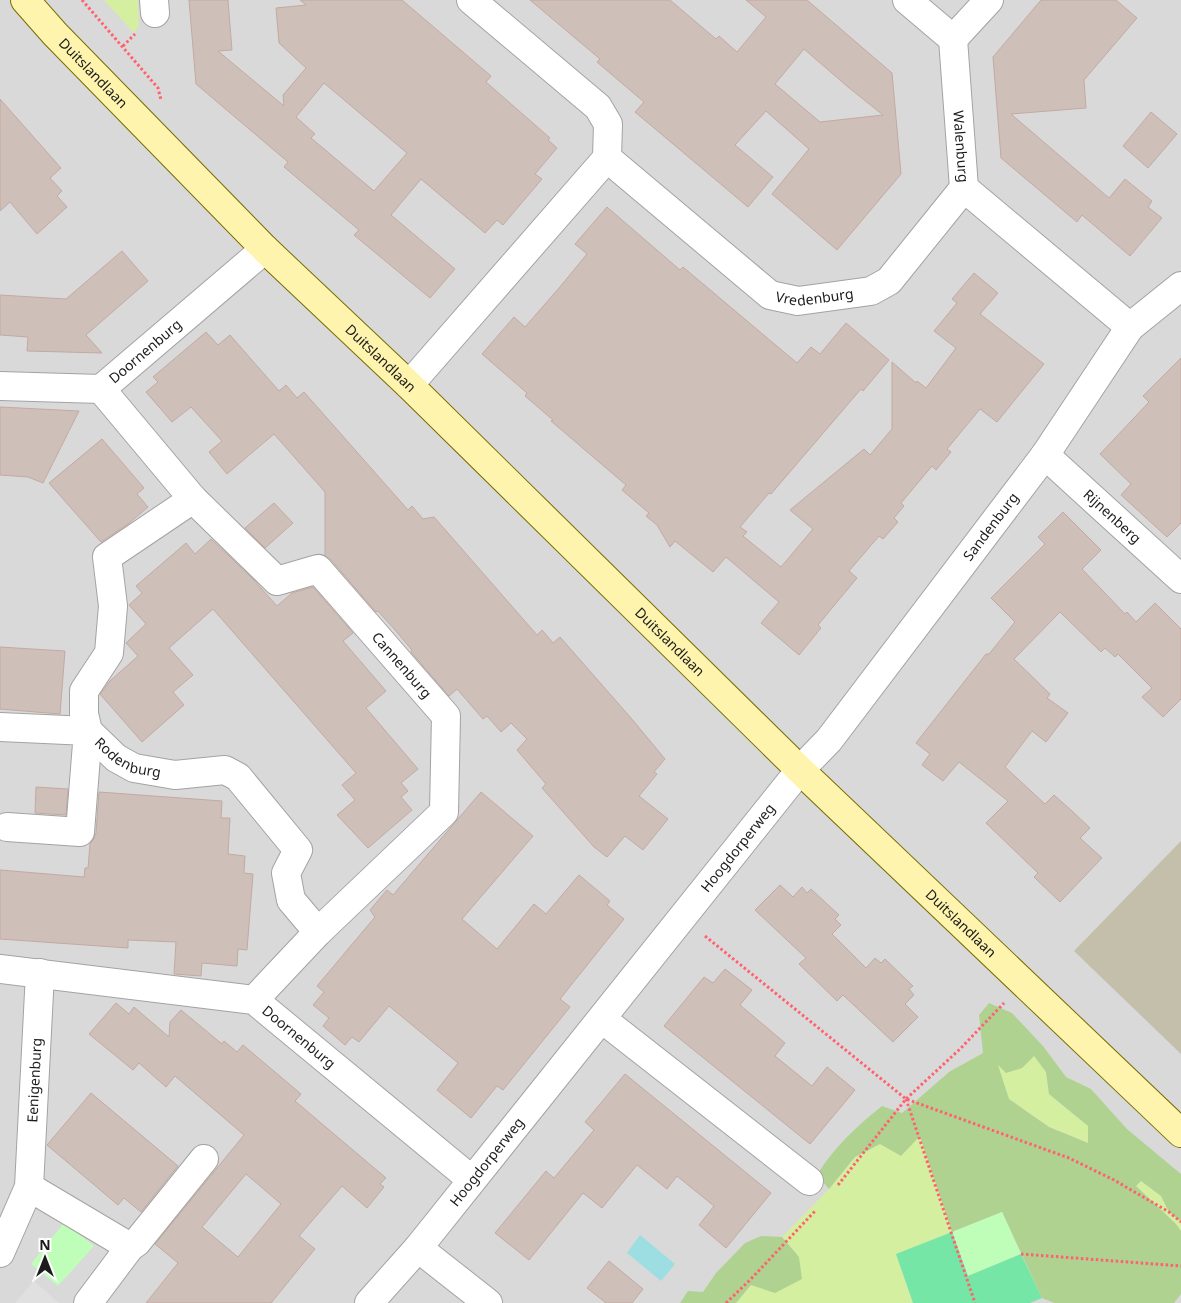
<svg xmlns="http://www.w3.org/2000/svg" width="1181" height="1303" viewBox="0 0 1181 1303" font-family="'Noto Sans',sans-serif">
  <rect width="100%" height="100%" fill="#efe7e0"/>
  <path fill="#dad9d9" d="M0 0H1181V1303H0Z"/>
  <path fill="#c4bfab" d="M1181 841V1054L1074 951Z"/>
  <path fill="#d5efa0" d="M104 0H138L139 25 134 33Z
    M1034 1055 1046 1072 1049 1094 1088 1126V1143L1049 1127 1009 1099 997 1064 1022 1068Z
    M920 1136 952 1232 896 1254 913 1303H736L751 1285 775 1293 799 1257 782 1237 829 1189 855 1157 880 1144Z
    M1141 1181 1161 1196 1169 1212 1181 1223V1231L1176 1224 1136 1186Z"/>
  <path fill="#b0d291" fill-rule="evenodd" d="M989 1003 1012 1013 1043 1046 1066 1077 1091 1089 1127 1129 1181 1174V1222L1169 1212 1161 1196 1141 1181 1136 1186 1176 1224 1181 1231V1294L1174 1303H1054L1042 1298 1002 1212 952 1232 920 1136 901 1156 880 1144 855 1157 829 1189 817 1175C834 1147 857 1126 882 1106L902 1113 949 1072 983 1053 979 1015ZM1034 1056 1046 1072 1049 1094 1088 1126V1143L1049 1127 1009 1099 998 1065 1006 1073 1022 1068Z
    M761 1236 782 1237 799 1257 802 1279 775 1293 751 1285 736 1303H680L688 1291 703 1292 716 1273 745 1243Z"/>
  <path fill="#bffeb8" d="M1002 1212 1021 1254 968 1276 952 1232Z
    M64 1223 94 1246 58 1286 31 1264Z"/>
  <path fill="#76e6a6" d="M952 1232 968 1276 1021 1254 1042 1298 1030 1303H913L896 1254Z"/>
  <path fill="#e0e0e0" d="M34 1281 59 1303H15Z"/>
  <path fill="#9cdee1" d="M640 1235 675 1264 661 1281 627 1253Z"/>
  <path fill="#cfbfb9" stroke="#c2aaa2" fill-rule="evenodd" d="M189 0H228L232 50 218 51 284 106 283 95 306 68 279 43 276 8 306 5 300 0H402L491 76 486 82 550 138 548 140 557 148 535 174 542 179 503 225 497 220 485 233 421 179 391 215 455 269 430 298 354 235 359 230 284 167 288 162 196 84ZM324 83 407 153 374 191 311 138 315 134 296 117Z
    M530 0H670L716 39 719 36 737 52 766 17 746 0H807L892 73 901 174 837 250 772 194 809 149 766 111 735 145 773 177 748 207 635 112 644 102 597 62 600 59ZM804 49 848 87 883 115 820 122 775 84Z
    M1041 0H1116L1137 18 1084 80 1086 108 1011 114 1109 198 1125 179 1152 201 1148 207 1162 218 1130 256 1082 215 1077 222 1001 158 993 57Z
    M0 99 61 168 50 178 62 191 57 196 67 207 37 234 10 202 0 211Z
    M1151 112 1177 134 1148 168 1123 146Z
    M607 207 680 270 683 267 797 363 811 347 820 354 846 323 889 360 863 391 861 389 771 494 769 493 740 527 747 532 743 536 781 567 813 529 790 510 864 449 870 455 892 429V362L916 383 917 381 926 388 956 348 934 331 957 303 952 299 974 273 998 293 980 314 1044 364 997 422 980 409 947 449 951 452 936 470 932 466 901 503 904 506 894 518 898 522 883 539 879 536 849 571 857 578 818 625 821 628 799 655 761 623 779 602 726 557 713 572 675 541 670 547 657 525 646 516 649 513 622 490 626 485 551 421 553 420 525 396 527 393 482 354 514 317 525 327 559 288 587 254 575 244Z
    M122 251 148 281 86 335 102 353 27 351 28 337 0 335V295L66 299Z
    M206 332 218 345 230 335 279 391 286 385 297 398 304 392 408 510 412 506 423 519 434 517 537 635 542 630 553 643 560 637 631 718 665 759 654 772 657 774 639 796 668 819 643 850 625 836 607 857 594 847 542 788 546 784 517 750 527 739 511 723 501 732 487 716 483 719 457 689 449 696 411 652 412 650 395 630 378 611 376 612 330 559 325 556V492L274 434 227 474 209 452 222 441 191 407 172 422 146 392 158 382 153 377Z
    M1181 358V523L1167 537 1121 495 1131 484 1100 454 1149 402 1143 396Z
    M0 407 79 411 43 483 28 477 0 475Z
    M102 439 144 488 137 494 148 507 128 524 101 542 49 483Z
    M274 503 293 523 265 548 245 528Z
    M1063 512 1101 550 1082 569 1125 614 1127 612 1136 622 1155 603 1181 629V699L1163 717 1142 697 1152 688 1118 654 1115 657 1105 648 1101 652 1060 612 1014 659 1050 694 1047 698 1068 713 1046 742 1032 731 1005 767 1045 804 1054 795 1072 811 1090 828 1080 838 1102 858 1060 902 1034 877 1038 873 986 823 1008 801 959 762 943 781 922 765 930 754 916 743 986 654H989L1015 622 991 598 1045 544 1038 537Z
    M211 539 252 578 277 606 292 593 313 587 353 633 343 641 386 691 366 708 418 769 401 783 408 791 401 797 412 810 368 848 337 815 355 800 342 785 356 773 213 609 169 648 193 675 173 692 184 705 142 742 100 694 110 681 138 656 126 643 146 624 129 605 142 593 136 586 186 543 195 554Z
    M0 647 65 651 60 714 0 709Z
    M36 787 68 789 66 815 35 813Z
    M99 792 222 801 221 818H230L228 854 245 856 244 873 253 874 247 950 238 949 237 966 202 963 201 976 174 974 176 942 128 940V948L0 939V870L84 877 85 868H88L90 844 93 840 96 833Z
    M481 792 533 836 462 919 497 949 534 904 546 914 579 875 610 901 607 905 624 919 560 999 570 1007 503 1090 497 1086 471 1118 437 1090 458 1063 389 1006 359 1042 352 1037 345 1045 323 1026 329 1018 313 1005 324 992 317 986 375 917 370 910 387 890 393 895Z
    M780 885 793 897 802 887 807 893 811 889 839 915 835 919 841 925 832 934 866 968 875 958 881 963 885 959 913 986 909 989 914 995 905 1004 918 1017 893 1042 843 995 837 1001 799 964 806 958 755 910Z
    M725 969 752 990 740 1005 785 1043 775 1056 812 1086 827 1067 855 1090 810 1144 664 1026 704 977 713 983Z
    M116 1003 129 1014 134 1007 169 1037 170 1022 181 1010 222 1044 224 1041 237 1052 243 1045 301 1094 295 1101 386 1178 380 1184 384 1187 367 1208 342 1186 299 1236 315 1249 271 1303H146L178 1263 155 1244 244 1135 175 1076 166 1087 139 1063 133 1070 89 1034ZM246 1174 281 1204 238 1257 202 1227Z
    M625 1074 771 1193 726 1248 699 1225 714 1206 677 1176 667 1189 637 1165 602 1208 583 1193 529 1260 495 1233 546 1171 554 1178 594 1130 585 1122Z
    M91 1093 178 1166 141 1212 124 1198 118 1205 47 1145Z
    M609 1261 643 1289 632 1303H606L587 1288Z"/>
  <g fill="none" stroke-linecap="round" stroke-linejoin="round">
    <g stroke="#a3a3a3" stroke-width="30">
      <g id="street">
        <path d="M154 0 155 13"/>
        <path id="s1" d="M471 0 598 107 608 124 607 158 770 295 798 301 871 291 889 281 964 188"/>
        <path id="s2" d="M907 0 953 39 964 188 1130 327"/>
        <path d="M953 39 989 0"/>
        <path d="M409 385 607 158"/>
        <path id="s3" d="M0 386 101 389 265 249"/>
        <path id="s4" d="M101 389 193 499 277 581 318 569 446 716 444 812 318 932 254 1000"/>
        <path id="s5" d="M1045 455 1181 579"/>
        <path id="s6" d="M193 499 107 557 113 606 109 653 84 691V714L88 731 116 758 134 768 175 775 225 770 238 777 298 850 286 873 291 900 318 932"/>
        <path d="M0 727 88 731 80 832 7 827"/>
        <path id="s7" d="M0 969 254 1000 472 1180"/>
        <path d="M602 1019 809 1181"/>
        <path d="M29 1187 130 1247"/>
        <path d="M418 1248 488 1303"/>
        <path id="s8" d="M0 1253 29 1187 40 973"/>
        <path d="M88 1303 130 1247 137 1242 204 1159"/>
        <path id="s9" d="M369 1303 418 1248 800 770 829 740 1045 455 1130 327 1181 286"/>
      </g>
    </g>
    <g stroke="#766d00" stroke-width="30">
      <g id="secondary">
        <path id="s10" d="M25 0 55 34 265 249 409 385 800 770 1181 1133"/>
      </g>
    </g>
    <path stroke="#ff616e" stroke-width="3" stroke-dasharray="2.5 2.5" stroke-linecap="butt" d="M82 0 158 88 161 100
      M123 46 135 34
      M705 936 906 1099 1069 1158 1114 1180 1169 1212 1181 1222
      M906 1099 975 1303
      M838 1185 906 1099 960 1049 1004 1003
      M1021 1254 1181 1266
      M726 1303 750 1280 816 1210"/>
    <use href="#street" stroke="#fff" stroke-width="28"/>
    <use href="#secondary" stroke="#fff4ae" stroke-width="28"/>
  </g>
  <g text-anchor="middle" stroke-width="5" stroke-linejoin="round" paint-order="stroke">
    <g font-size="14" fill="#1c1c1c" stroke="#fff">
      <text dy="5" stroke="none"><textPath href="#s10" startOffset="100">Duitslandlaan</textPath></text>
      <text dy="5" stroke="none"><textPath href="#s2" startOffset="168">Walenburg</textPath></text>
      <text dy="5" stroke="none"><textPath href="#s1" startOffset="478">Vredenburg</textPath></text>
      <text dy="5" stroke="none"><textPath href="#s3" startOffset="159">Doornenburg</textPath></text>
      <text dy="5" stroke="none"><textPath href="#s10" startOffset="505">Duitslandlaan</textPath></text>
      <text dy="5" stroke="none"><textPath href="#s5" startOffset="91">Rijnenberg</textPath></text>
      <text dy="5" stroke="none"><textPath href="#s9" startOffset="995">Sandenburg</textPath></text>
      <text dy="5" stroke="none"><textPath href="#s10" startOffset="910">Duitslandlaan</textPath></text>
      <text dy="5" stroke="none"><textPath href="#s4" startOffset="431">Cannenburg</textPath></text>
      <text dy="5" stroke="none"><textPath href="#s6" startOffset="336">Rodenburg</textPath></text>
      <text dy="5" stroke="none"><textPath href="#s9" startOffset="586">Hoogdorperweg</textPath></text>
      <text dy="5" stroke="none"><textPath href="#s10" startOffset="1315">Duitslandlaan</textPath></text>
      <text dy="5" stroke="none"><textPath href="#s7" startOffset="314">Doornenburg</textPath></text>
      <text dy="5" stroke="none"><textPath href="#s8" startOffset="179">Eenigenburg</textPath></text>
      <text dy="5" stroke="none"><textPath href="#s9" startOffset="184">Hoogdorperweg</textPath></text>
    </g>
  </g>
  <g transform="translate(45 1258)" stroke="#ffffff" stroke-width="4" paint-order="stroke">
  <path d="M0-4L9 19L0 12L-9 19Z" fill="#1c1c1c"/>
  <text y="-8" font-size="14" font-weight="bold" text-anchor="middle" fill="#1c1c1c">N</text>
  </g>
</svg>
